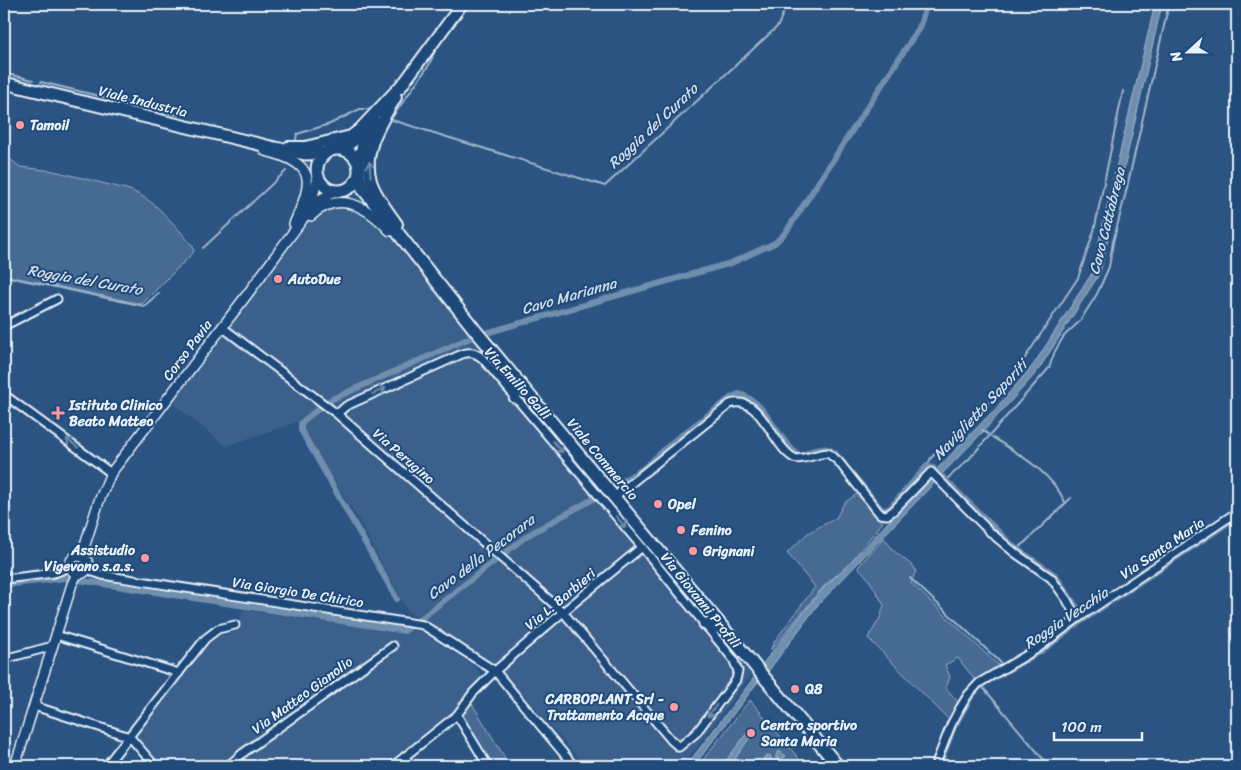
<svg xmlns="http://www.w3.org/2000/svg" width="1241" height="770" viewBox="0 0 1241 770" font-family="Sriracha,sans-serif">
  <rect width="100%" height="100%" fill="#2b5482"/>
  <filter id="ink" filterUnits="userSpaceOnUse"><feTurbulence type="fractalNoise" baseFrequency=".02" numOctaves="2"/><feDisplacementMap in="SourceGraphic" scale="10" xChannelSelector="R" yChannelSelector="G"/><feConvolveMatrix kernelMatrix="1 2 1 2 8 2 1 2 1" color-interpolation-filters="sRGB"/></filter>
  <g filter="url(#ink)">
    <path fill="#3a608b" d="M352 206 382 225 753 672 694 751 680 766H585L502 671 471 650 408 612 358 519 297 422 226 446 170 401 296 235 308 221 326 208Z
      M243 610 407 634 414 629 426 634 475 666 483 679 440 726 405 751 387 766H238L236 764 233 766H160L133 735 181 675 206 648 218 631 226 636 235 628 240 621Z"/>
    <path fill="#476b93" stroke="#98aec6" d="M4 158 10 159 20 167 54 171 130 190C157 201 174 225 193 246L194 252 142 304 4 275Z
      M857 494 873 513 883 522 849 564 824 586 771 650 772 646 777 638 815 587 787 553 808 533 836 518 844 503Z
      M884 538 893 550 914 567 916 571 911 583 1000 667 981 678 974 679 958 658 945 665 950 677 946 688 958 702 950 719H948L868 638 880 618 884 605 868 578 858 567Z
      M750 700 805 766H698Z
      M471 702 510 766H492L461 715Z"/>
    <path fill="#708ead" stroke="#a0b6cb" d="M1155 4H1162L1100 273 1037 372 981 434 941 475 936 470 996 408 1034 364 1094 270 1100 236Z
      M933 474 938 479 817 606 766 674 760 667 823 588 849 564Z
      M756 675 760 679 694 766H686Z
      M747 733 751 736 730 766H722Z
      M779 751 786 756 785 757 771 766H768L763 758 770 755 772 761 776 762 778 758 775 757Z"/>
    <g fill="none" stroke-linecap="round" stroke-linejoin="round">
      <path stroke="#a0b6cb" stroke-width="2" d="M4 73 33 80
        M41 82 178 115
        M389 119 605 186 778 26 784 11 790 4
        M391 119 429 65 436 48
        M296 139 297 134 330 124 360 109H369
        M203 248 286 171
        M4 276 144 306 159 293
        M982 430 988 434
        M992 437C1020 455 1050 471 1065 502
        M927 466 931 458 944 445 970 422 1009 382 1078 278 1094 231 1123 91
        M946 480 969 459 1049 368 1055 351 1064 336 1080 321 1097 294 1109 267 1113 242 1125 196 1169 4
        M1017 550 1071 498
        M910 578 999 661 1004 667
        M981 685 1049 766"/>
      <path stroke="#708ead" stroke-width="6" d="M4 7 6 4
        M933 468 1014 547 1055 575 1084 618
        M4 585 65 578 405 631 528 535 595 498 644 468 674 441 732 397 739 394C767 401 776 440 799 455L802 456C814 449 822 444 835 453L881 509 886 510 891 507 927 466 930 467
        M397 599 301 430V424L303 421 330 400 472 337 731 263 775 243 786 232 919 28 927 4
        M939 766 954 727 972 695 981 685 1040 652 1077 624 1237 517"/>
      <g stroke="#e8f1f8" stroke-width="11">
        <path id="minor" d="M4 326 57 299
          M222 327 337 414 563 612 671 740 679 747 696 733 736 680 738 671 733 659 642 547 482 358C475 352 470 352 462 354L346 406 337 414
          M4 396H6L111 473
          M614 497 730 404C761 394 772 446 794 458 800 461 819 453 828 453L838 461 880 514 887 515 893 511 931 472 990 532 1015 553 1051 578 1067 600 1077 619
          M88 567 93 572 102 575 423 625 495 671 574 766
          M4 573 5 579 54 573 70 567
          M56 635 179 673
          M4 659 53 646
          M34 706 130 737 155 766
          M457 715 488 766
          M405 756 410 766
          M106 766 205 639 218 629 235 625
          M228 766 243 753 393 646
          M393 766 457 715 473 693 495 671 563 612 642 547
          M935 766 951 725 960 708 968 695 979 683 1037 649 1077 619 1237 512"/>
      </g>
      <g stroke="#e8f1f8" stroke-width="12">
        <path id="tertiary" d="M265 151C318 164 313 181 294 224
          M307 208 313 197 318 177
          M311 216C339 189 368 207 390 231
          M70 565a9 9 0 1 1 18 0a9 9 0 1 1-18 0Z
          M81 557 99 501 111 473 246 296 302 220 317 201 336 191
          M15 766 72 584 77 574"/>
      </g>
      <g stroke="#e8f1f8" stroke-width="14">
        <path id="secondary" d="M400 88 462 4
          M396 97C381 123 362 150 371 181 376 197 388 211 397 224
          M288 147H305L351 136 360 129 403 83
          M336 149 347 146 361 136
          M359 164C360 145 366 137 376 122"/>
      </g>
      <g stroke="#e8f1f8" stroke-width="15">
        <path id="primary" d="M4 83 275 148 306 154 325 153
          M317 170a21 21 0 1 1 42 0a21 21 0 1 1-42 0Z
          M359 175 363 189 475 330 838 766
          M515 377V397
          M705 624 724 629"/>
      </g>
      <use href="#minor" stroke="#1f4a7a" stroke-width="7"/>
      <use href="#tertiary" stroke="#1f4a7a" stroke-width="9"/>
      <use href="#secondary" stroke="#1f4a7a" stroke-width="10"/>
      <use href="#primary" stroke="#1f4a7a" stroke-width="11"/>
    </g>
    <defs><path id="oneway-shaft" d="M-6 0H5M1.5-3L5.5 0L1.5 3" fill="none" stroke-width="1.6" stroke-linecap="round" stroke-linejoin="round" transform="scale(1.25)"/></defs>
    <g stroke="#6f8dac">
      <use href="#oneway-shaft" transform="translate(370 169) rotate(-95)"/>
      <use href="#oneway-shaft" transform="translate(379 391) rotate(-24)"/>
      <use href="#oneway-shaft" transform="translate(72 443) rotate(-143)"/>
      <use href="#oneway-shaft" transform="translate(558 447) rotate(50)"/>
      <use href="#oneway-shaft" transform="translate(621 522) rotate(50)"/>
      <use href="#oneway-shaft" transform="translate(712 711) rotate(127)"/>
    </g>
  </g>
  <g fill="#ff9aa2" stroke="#1f4a7a" stroke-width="2">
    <circle cx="20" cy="125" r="5"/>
    <circle cx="278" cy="279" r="5"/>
    <path d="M55.5 405.5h5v5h5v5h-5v5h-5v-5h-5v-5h5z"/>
    <circle cx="658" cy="504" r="5"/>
    <circle cx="681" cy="530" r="5"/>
    <circle cx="693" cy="551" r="5"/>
    <circle cx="145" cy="558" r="5"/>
    <circle cx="795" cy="689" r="5"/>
    <circle cx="674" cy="707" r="5"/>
    <circle cx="751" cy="733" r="5"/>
  </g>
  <g text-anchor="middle" stroke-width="4" stroke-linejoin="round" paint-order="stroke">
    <g font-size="14" fill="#e8f1f8" stroke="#1f4a7a">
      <text transform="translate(143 101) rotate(14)" y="5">Viale Industria</text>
      <text transform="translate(187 350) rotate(-53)" y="5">Corso Pavia</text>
      <text transform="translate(518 383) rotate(48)" y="5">Via Emilio Galli</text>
      <text transform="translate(404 456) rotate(41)" y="5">Via Perugino</text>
      <text transform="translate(603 459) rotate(50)" y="5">Viale Commercio</text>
      <text transform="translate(1162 548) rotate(-34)" y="5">Via Santa Maria</text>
      <text transform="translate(298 592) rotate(9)" y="5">Via Giorgio De Chirico</text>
      <text transform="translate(560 599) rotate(-40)" y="5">Via L. Barbieri</text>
      <text transform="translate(701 600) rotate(51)" y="5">Via Giovanni Profili</text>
      <text transform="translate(302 695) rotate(-36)" y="5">Via Matteo Gianolio</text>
    </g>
    <g font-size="14" font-weight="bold" fill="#e8f1f8" stroke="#1f4a7a" text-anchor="start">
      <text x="30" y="130">Tamoil</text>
      <text x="288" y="284">AutoDue</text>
      <text x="69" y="410">Istituto Clinico<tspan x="69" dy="16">Beato Matteo</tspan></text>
      <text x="668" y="509">Opel</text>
      <text x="691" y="535">Fenino</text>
      <text x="135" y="555" text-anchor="end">Assistudio<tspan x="135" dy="16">Vigevano s.a.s.</tspan></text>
      <text x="703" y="556">Grignani</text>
      <text x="805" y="694">Q8</text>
      <text x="664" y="704" text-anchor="end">CARBOPLANT Srl -<tspan x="664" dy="16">Trattamento Acque</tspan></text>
      <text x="761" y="730">Centro sportivo<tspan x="761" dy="16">Santa Maria</tspan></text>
    </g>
    <g font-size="15" font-style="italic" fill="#d0dde9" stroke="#1f4a7a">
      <text transform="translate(653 126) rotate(-43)" y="5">Roggia del Curato</text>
      <text transform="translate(1107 221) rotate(-76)" y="5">Cavo Cattabrega</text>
      <text transform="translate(85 280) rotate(10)" y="5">Roggia del Curato</text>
      <text transform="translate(569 296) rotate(-16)" y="5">Cavo Marianna</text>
      <text transform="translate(980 410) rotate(-47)" y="5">Naviglietto Saporiti</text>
      <text transform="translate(481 557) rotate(-37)" y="5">Cavo della Pecorara</text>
      <text transform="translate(1066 618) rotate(-34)" y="5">Roggia Vecchia</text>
    </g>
  </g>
  <rect width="1241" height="770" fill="none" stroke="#1f4a7a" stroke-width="20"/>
  <rect x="10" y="10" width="1221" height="750" fill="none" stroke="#e8f1f8" stroke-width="2" filter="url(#ink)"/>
  <g transform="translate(1188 52) rotate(249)" stroke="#1f4a7a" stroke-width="4" paint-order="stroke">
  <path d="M0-4L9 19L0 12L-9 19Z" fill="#e8f1f8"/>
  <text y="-8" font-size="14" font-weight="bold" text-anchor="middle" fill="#e8f1f8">N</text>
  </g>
  <path d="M1054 732v8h88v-8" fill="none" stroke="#e8f1f8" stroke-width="2.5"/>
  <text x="1061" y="732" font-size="15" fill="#e8f1f8" stroke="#1f4a7a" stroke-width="4" paint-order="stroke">100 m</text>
</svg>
